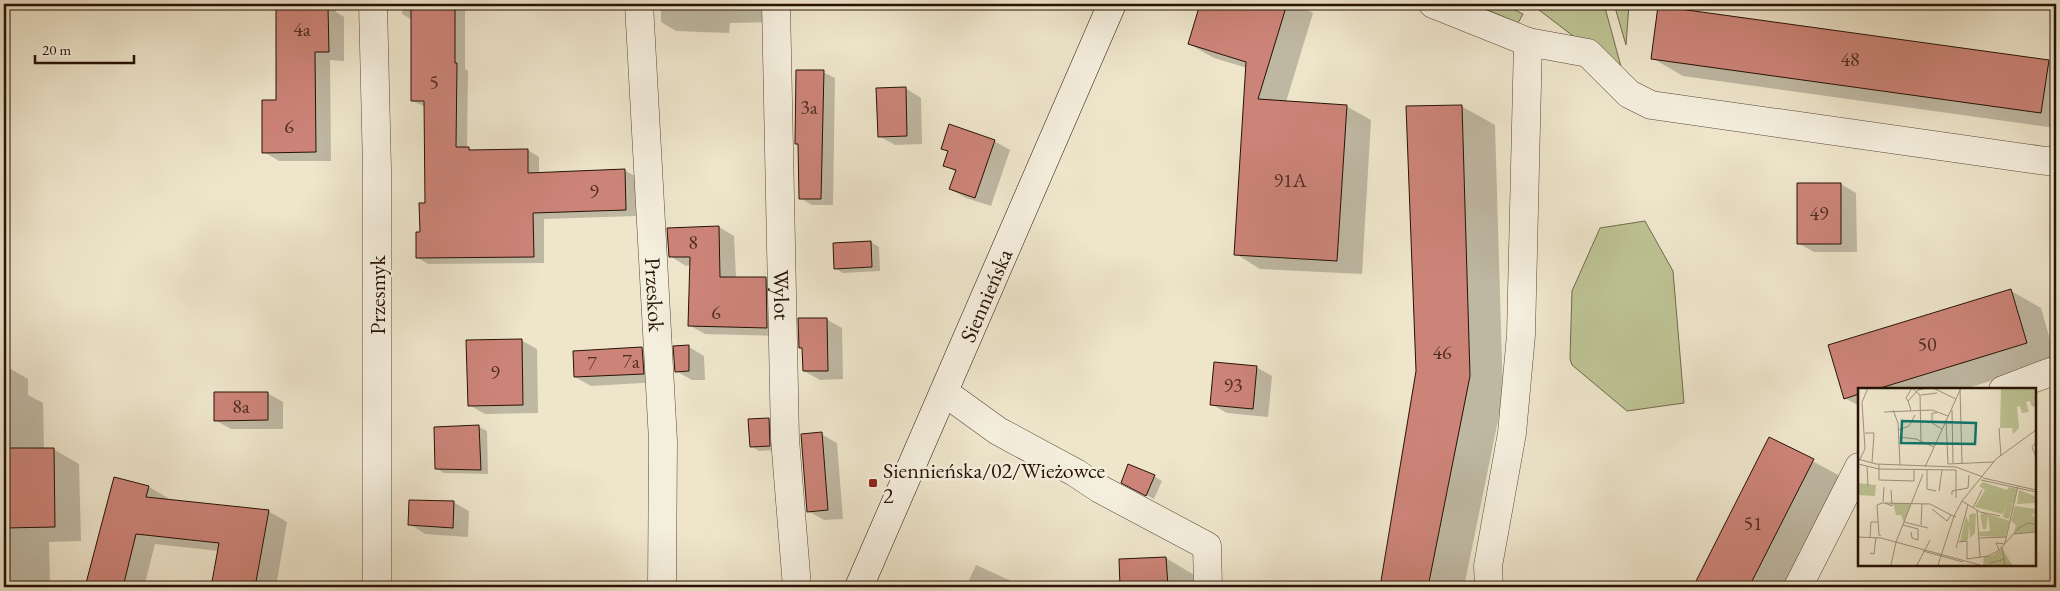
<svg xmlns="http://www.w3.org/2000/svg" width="2060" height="591" viewBox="0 0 2060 591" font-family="'EB Garamond',serif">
  <rect width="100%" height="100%" fill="#eee5cb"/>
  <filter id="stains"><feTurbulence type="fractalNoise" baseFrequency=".004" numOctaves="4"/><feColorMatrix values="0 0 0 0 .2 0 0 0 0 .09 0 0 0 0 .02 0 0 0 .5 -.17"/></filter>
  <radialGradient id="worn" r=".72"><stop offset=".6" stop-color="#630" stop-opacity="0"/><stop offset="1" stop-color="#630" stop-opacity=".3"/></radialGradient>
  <path fill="#bdc394" stroke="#726a4c" d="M1474 4H1503L1523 14 1518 23Z
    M1543 4H1604L1623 74 1539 10Z
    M1614 4H1629L1626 45Z
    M1645 221 1673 271 1684 403 1627 411 1572 365 1570 359 1572 291 1600 228Z"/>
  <path fill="#0003" d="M178 4H217V9L186 10Z
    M277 4H336V12L344 17V61L330 60 331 161H279L264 152 277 101Z
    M403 4H465V69L468 71 467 148 473 151 528 150 539 157V174L624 170 635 176 636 216 544 219V263L428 264 418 258 426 204V107L412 101V20L402 14Z
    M661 4H776V22L730 23 729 33 676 31 661 22Z
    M1201 4H1297L1313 13 1286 102 1346 106 1371 120 1362 274 1260 269 1236 254 1247 68 1214 58 1189 44Z
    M1652 58 2048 61 2056 66V128L1683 76Z
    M823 72 835 78 833 205H812L800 198 799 145 796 143Z
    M905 88 921 98 922 144 895 145 879 136Z
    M1461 106 1495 125 1503 396 1464 587H1381Z
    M994 141 1010 150 991 206 966 198 950 189 956 172 944 165 949 152 942 148Z
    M1841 184 1856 193 1857 252H1814L1798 243Z
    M719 227 734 236 736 278 766 279 781 288 782 336 705 334 689 325 691 265 686 266 670 256Z
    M871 242 879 247 880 271 843 273 835 268Z
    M2011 291 2041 308 2056 361 1961 390H1859V406L1845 398Z
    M826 319 842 328 843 379 820 380 804 371 803 349 800 348Z
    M521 340 537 349 538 413 485 414 469 405Z
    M689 347 704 356 705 380H692L676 371Z
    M642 349 658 358 659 382 591 386 575 377Z
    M4 365 28 379V395L43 403 44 449H53L79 464 81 541 49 542 50 582 4 583Z
    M1256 367 1272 376 1268 417 1227 413 1211 404Z
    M267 393 283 402V429H231L215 420Z
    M769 419 777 424V450L759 451 751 446Z
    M479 427 487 431 488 474 444 473 436 468 435 428Z
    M821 434 837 443 843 519 824 520 808 511Z
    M1769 438 1844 478 1789 587H1694Z
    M1154 476 1162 481 1154 499 1123 482Z
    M114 478 149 487 168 498 167 500 268 511 287 522 276 587H212L219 551 155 544 144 587H86Z
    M453 502 469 511 468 537 425 534 410 524Z
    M1166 558 1199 578 1200 587H1121L1120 560Z
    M976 565 1018 584 1023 587H966Z"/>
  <path fill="#cc8478" stroke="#271205" d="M411 4H455V63H457L456 147H469V150L528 149V173L625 169 626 210 533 213 534 257 416 258V232H420L419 203H425L424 101H411Z
    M1200 4H1287L1258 99 1347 105 1337 261 1234 255 1246 62 1188 44Z
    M1658 6 2049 60 2041 113 1651 59Z
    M276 7H328L329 52H315L316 152 262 153V100H276Z
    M796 70H824L821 199H799L798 144H795Z
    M906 87 907 136 878 137 876 88Z
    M1462 105 1470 376 1428 587H1380L1416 371 1406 106Z
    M949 124 995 140 975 198 949 189 956 170 943 166 948 151 941 149Z
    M1797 183H1841V244H1797Z
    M719 226 720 277H766L767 328 688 326 690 257H669L667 228Z
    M871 241 872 267 834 269 833 243Z
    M2011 289 2027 343 1874 390H1859V394L1844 399 1828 345Z
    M798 318H827L828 371H803L802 348H799Z
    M522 339 523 405 468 406 466 340Z
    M689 345V371L675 372 673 346Z
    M642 347 644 374 574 377 573 351Z
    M1214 362 1257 366 1253 409 1210 405Z
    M214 392H268V420L214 421Z
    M769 418 770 446 750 447 748 419Z
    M479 425 481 470 435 469 434 427Z
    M822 432 828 510 807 512 801 434Z
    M1769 437 1814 459 1749 587H1693Z
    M4 448H54L55 527 4 528Z
    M1128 464 1155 475 1146 496 1121 483Z
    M114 477 149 486 146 497 269 510 255 587H211L219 543 136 534 123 587H85Z
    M409 500 454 501 453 528 408 525Z
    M1166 557 1168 587H1120L1119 559Z"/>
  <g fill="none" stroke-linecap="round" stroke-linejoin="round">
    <g stroke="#594736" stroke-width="29">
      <g id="minor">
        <path d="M373 4 377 169V587"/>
        <path id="s1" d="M639 4 663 441 662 587"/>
        <path id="s2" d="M776 4 785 439 797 587"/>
        <path d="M1433 4 1528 42 1588 53 1629 94 1651 105 2046 161H2056"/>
        <path d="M2003 390 2056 370"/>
        <path d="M944 392 998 431 1076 473 1100 489 1207 546 1208 587"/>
        <path d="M1489 587 1488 566 1512 433 1521 335 1528 42"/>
        <path d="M1798 587 1859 467"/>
      </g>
    </g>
    <g stroke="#271205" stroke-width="29">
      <g id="secondary">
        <path id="s3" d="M859 587 1112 4"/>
      </g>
    </g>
    <use href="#minor" stroke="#f4eedd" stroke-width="28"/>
    <use href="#secondary" stroke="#f4eedd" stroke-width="28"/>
  </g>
  <rect fill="#8f2418" stroke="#f4eedd" stroke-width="2" x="868" y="478" width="10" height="10" rx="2.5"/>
  <g text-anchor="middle" stroke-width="5" stroke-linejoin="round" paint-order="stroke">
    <g font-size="20" fill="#502e22">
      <text x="302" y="36">4a</text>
      <text x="1850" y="66">48</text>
      <text x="434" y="89">5</text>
      <text x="809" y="114">3a</text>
      <text x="289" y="133">6</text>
      <text x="1290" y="187">91A</text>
      <text x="594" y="198">9</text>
      <text x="1819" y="220">49</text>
      <text x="693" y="249">8</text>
      <text x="716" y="319">6</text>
      <text x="1927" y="351">50</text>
      <text x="1442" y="359">46</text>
      <text x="631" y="368">7a</text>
      <text x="592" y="370">7</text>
      <text x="495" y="379">9</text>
      <text x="1233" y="392">93</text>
      <text x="241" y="413">8a</text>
      <text x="1753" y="530">51</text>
    </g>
    <g font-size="22" fill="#271205" stroke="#f4eedd">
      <text transform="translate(377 295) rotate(-90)" y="8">Przesmyk</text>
      <text dy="8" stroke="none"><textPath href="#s1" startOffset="291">Przeskok</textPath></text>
      <text dy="8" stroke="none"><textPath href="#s2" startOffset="291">Wylot</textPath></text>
      <text dy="8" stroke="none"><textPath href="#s3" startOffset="318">Siennieńska</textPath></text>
    </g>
    <g font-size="22" fill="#271205" stroke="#f4eedd" text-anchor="start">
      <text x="883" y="478">Siennieńska/02/Wieżowce<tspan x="883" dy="25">2</tspan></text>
    </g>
  </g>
  <g transform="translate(1858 388)">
    <rect width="178" height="178" fill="#eee5cb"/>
    <path d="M143 0H177V18L174 19 172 13 168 14 171 24 164 25 162 18 159 19 161 40 155 46 154 40H142ZM125 94 149 102 151 99 159 101 156 116 151 115 155 117 151 131 145 129 148 117 145 126 117 119 127 102 121 98ZM0 95 18 97 17 108 0 107ZM161 102 177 108V115L159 116ZM35 115 53 116 46 134 43 127H38ZM157 118 177 121V126H173L177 129V144L156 146 158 137 153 133ZM115 125 118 126 117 145 112 150 111 136 110 152 102 154 108 128 111 135V127ZM126 125 152 133 147 149 122 148 121 144 132 143 130 127 128 141H125L122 127ZM144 160 154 177H125L126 169 136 167Z" fill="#bdc394"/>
    <path fill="none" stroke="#9e917c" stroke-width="1" d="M54 0 62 7 63 53M75 0 98 11M102 1 104 75M63 7 79 5M50 13 48 10 54 0M35 22 40 35 42 77M53 22 50 13 60 2 69 0M94 22 95 75M26 24 74 22 90 28M79 25H74V35L84 41M88 32 90 76 136 74M141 40 143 68M40 42 51 38 57 27M7 45H16L14 75M41 49 58 51 76 59M178 54 174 59 178 69M0 71 18 76 98 79 125 89M1 73 7 61 4 14 10 0M0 76 21 81 98 82V110M21 76V92L56 93V82M9 79 10 98M67 79 103 0M69 82V101L78 103M125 90 178 102M123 92 178 104M81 103 84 82M94 107V103L110 100 111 87M104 113 122 124 142 128M25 114 26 99M27 115 34 118 33 102M115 120 124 102M74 121 89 133 93 127 98 129M119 122 122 169M46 134 70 140M45 137 60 141V152L54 150 53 144M63 137 64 116M156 146 178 144M23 148 21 147 19 117 24 115 72 116 93 127M0 149 23 150 122 177M12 149 13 134H20M121 150 148 149M101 154 109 153V171L130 168 140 163 161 140 170 135 178 136M147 155 160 98M144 159 147 177M98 160 110 117M141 162 138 155 147 156M65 163 105 174M12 165 16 166 18 149M132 175 147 171M33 177 38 154 65 86M59 177 72 152M80 177 96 128 104 113 138 71 178 42"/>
    <path fill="#0f766e" fill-opacity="0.15" stroke="#0f766e" stroke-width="2.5" d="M44 33 118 35 117 56 43 55Z"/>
    <rect width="178" height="178" fill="none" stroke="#271205" stroke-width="2.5"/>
  </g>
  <rect width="2060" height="591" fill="none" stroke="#eee5cb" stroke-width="20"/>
  <rect x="5" y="5" width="2050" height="581" fill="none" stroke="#271205" stroke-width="2.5"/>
  <rect x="10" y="10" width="2040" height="571" fill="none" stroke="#271205"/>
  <path d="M35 55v8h99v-8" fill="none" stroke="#271205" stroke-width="2.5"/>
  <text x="42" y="55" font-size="15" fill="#271205" stroke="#f4eedd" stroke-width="4" paint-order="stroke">20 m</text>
  <rect width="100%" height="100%" filter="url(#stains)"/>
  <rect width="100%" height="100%" fill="url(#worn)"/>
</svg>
